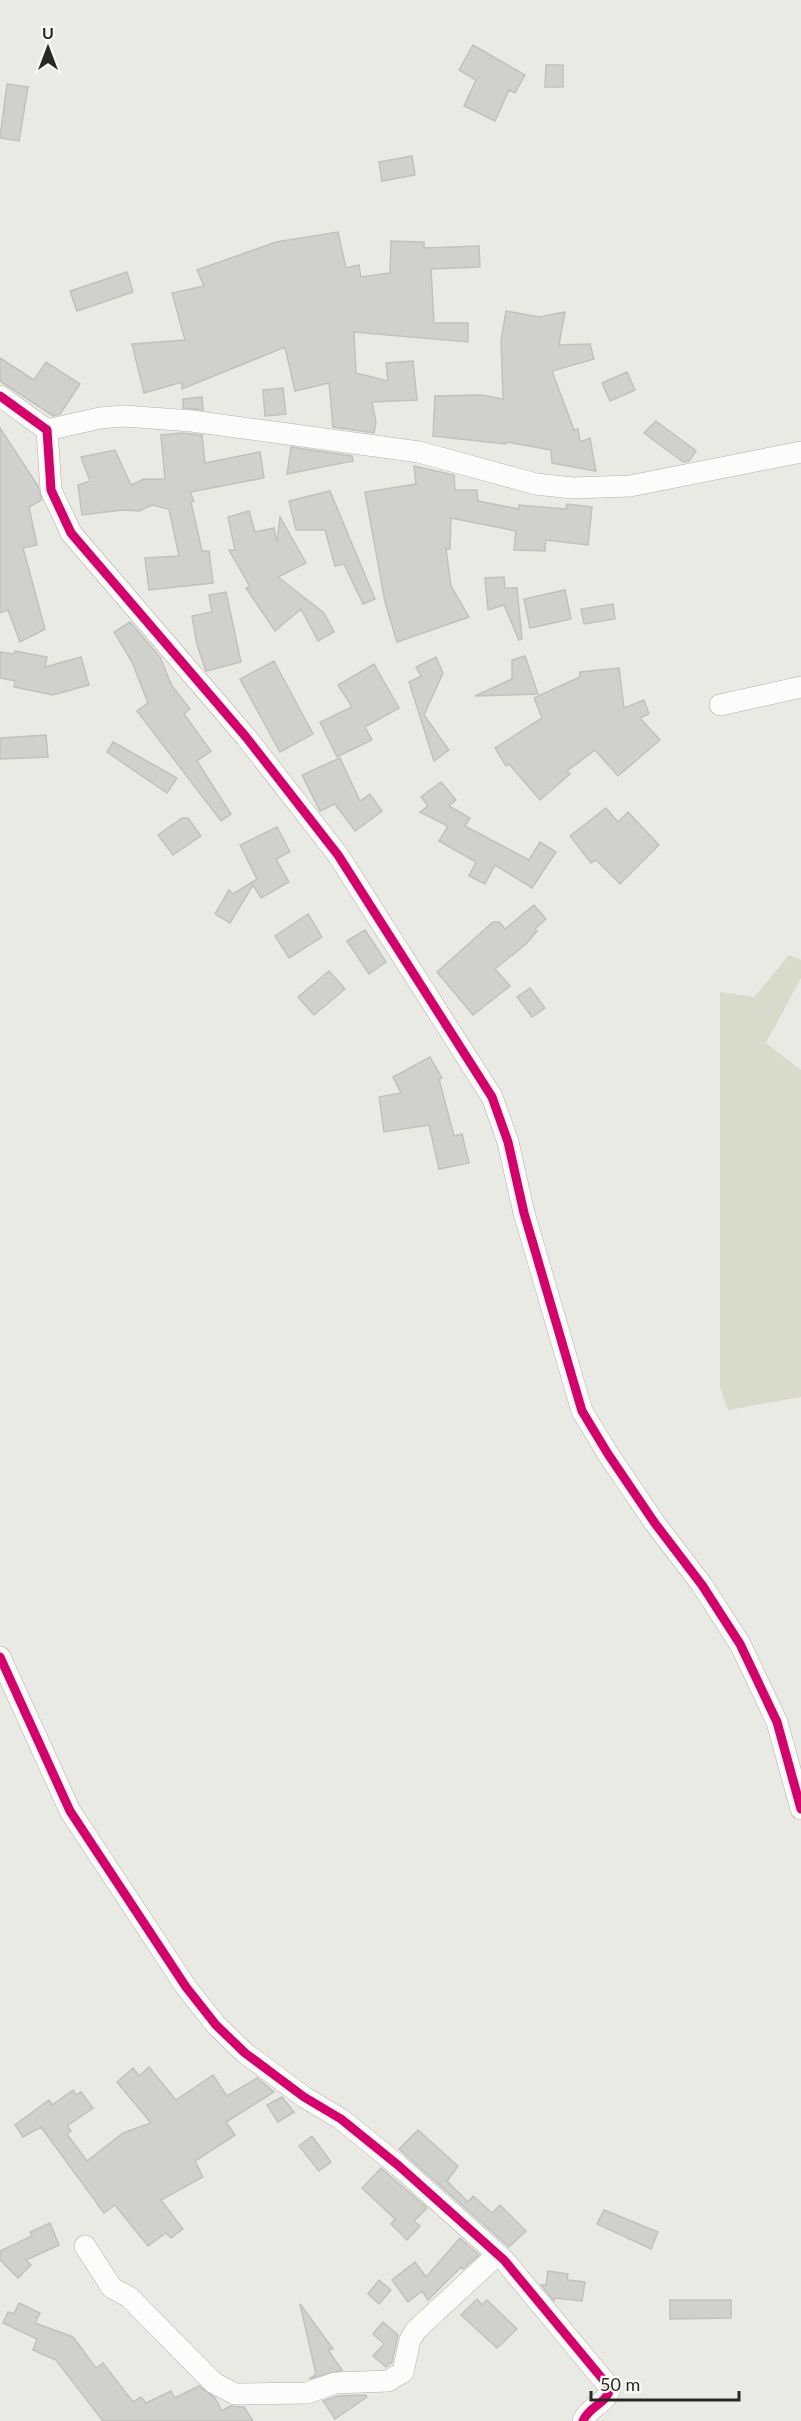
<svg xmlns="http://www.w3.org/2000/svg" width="801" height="2421" viewBox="0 0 801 2421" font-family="Lato,sans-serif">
  <rect width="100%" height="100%" fill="#eaeae5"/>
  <path fill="#dadacb" d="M789 955 801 960V978L766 1043 801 1070V1397L728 1410 720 1387V992L754 997Z"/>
  <path fill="#d0d0cd" stroke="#c1c1bd" stroke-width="1.5" d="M473 45 525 75 515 93 509 90 495 121 464 106 476 80 459 70Z
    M546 65H563V87H545Z
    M7 84 28 87 19 141 0 138Z
    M412 156 415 175 382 181 379 162Z
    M338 232 346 268 359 265 361 277 390 273 391 241 424 242V248L479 246 480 267 431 269 434 323H468V342L354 332 356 373 388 381 386 363 413 361 417 400 372 402 376 422 374 433 333 427 329 383 295 391 285 347 182 389V382L144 393 132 344 185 340 172 293 204 286 197 270 276 242Z
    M127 272 133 292 77 311 70 291Z
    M506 311 539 317 565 312 559 345 590 344 594 359 552 371 574 430 578 429 580 442 590 438 596 471 552 463 551 450 507 442 506 444 433 436 435 396 481 395 503 399 501 341Z
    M0 358 34 380 46 362 80 384 60 414 53 416 0 381Z
    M627 372 635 390 610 401 602 383Z
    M283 388 286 414 265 416 263 390Z
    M202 397 203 410 183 408V399Z
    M656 421 696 451 689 461 683 462 644 433Z
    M0 428 38 486 42 500 29 507 37 545 23 548 45 629 20 642 8 610 0 613Z
    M182 433 202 435 205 463 260 452 264 478 190 492 194 501 191 502 202 551H209L213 583 149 590 145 558 179 556 169 509 152 505 139 511 123 510 82 515 78 485 90 481 81 457 115 450 131 485 144 479H165L161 435Z
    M291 447 352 456 353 461 287 474Z
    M414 466 454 475 455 490H477L478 501 519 509V505L566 509 567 504 592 507 588 545 546 540 545 551 514 550 516 531 451 518 450 549H446L451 586 469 617 397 642 385 602 365 492 416 484Z
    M330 491 375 599 363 604 344 564 335 566 325 530H296L289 501Z
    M249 511 255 532 274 528 277 542 280 517 306 563 278 577 324 613 334 632 318 641 301 609 275 631 246 588 250 587 229 550H235L228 517Z
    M504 577 505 588H517L522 639 519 640 504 605 488 610 485 578Z
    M565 590 571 619 530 628 524 599Z
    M226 592 241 662 206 671 197 645 192 616 212 612 209 595Z
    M613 604 615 619 584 624 581 609Z
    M130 622 160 657 172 686 190 709 184 714 211 751 197 761 231 814 221 821 137 711 148 703 132 662 114 632Z
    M15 651 47 657 45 667 81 657 89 685 53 695 14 687 15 681 0 678V652L14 654Z
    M525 656 538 694 475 696 512 679V660Z
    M436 657 443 673 424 715 449 750 434 761 409 682 421 676 416 667Z
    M274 661 313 734 280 752 240 679Z
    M374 664 399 708 365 727 372 740 337 757 320 722 352 707 338 685Z
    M619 668 624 708 644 700 649 714 640 718 660 740 618 776 595 750 567 771 570 774 540 800 509 764 506 766 495 748 542 718 534 698 580 677V672Z
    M46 735 48 757 0 759V738Z
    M113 742 177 778 167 793 107 752Z
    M340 758 360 801 370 794 382 811 355 831 335 804 320 811 302 775Z
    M441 782 456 800 449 806 470 818 465 826 529 860 540 842 556 852 532 888 495 865 485 884 469 876 476 862 439 841 448 826 420 812 428 806 421 797Z
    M606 808 618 822 628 812 659 845 620 884 596 860 591 863 570 836Z
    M182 818H188L201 836 173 855 158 835Z
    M277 827 290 852 276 859 289 882 261 898 253 885 230 923 215 914 229 890 233 894 257 879 240 845Z
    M534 905 546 919 535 929 537 931 526 944 495 969 510 986 473 1015 437 972 493 922H499L505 929Z
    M308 914 322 937 289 958 275 936Z
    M365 930 386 962 369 974 347 941Z
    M329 971 345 989 314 1015 298 997Z
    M530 988 545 1008 532 1017 517 997Z
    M430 1057 442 1078 439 1079 454 1136 462 1134 469 1163 439 1169 429 1125 384 1132 379 1097 401 1093 393 1077Z
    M149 2067 176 2100 213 2075 227 2096 257 2078 274 2092 226 2122 235 2135 195 2161 203 2177 161 2200 183 2229 171 2238 166 2233 148 2246 115 2205 104 2213 41 2127 23 2137 15 2125 49 2100 52 2105 73 2090 76 2095 81 2092 93 2108 67 2126 71 2131 67 2134 87 2161 123 2133 151 2123 117 2082 133 2068 139 2076Z
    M282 2097 294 2112 278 2122 267 2105Z
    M418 2130 458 2166 447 2181 468 2202 473 2196 492 2213 500 2205 526 2231 509 2247 399 2149Z
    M312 2136 331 2162 319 2171 299 2146Z
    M381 2168 427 2208 414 2221 420 2226 407 2240 391 2224 395 2219 362 2188Z
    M604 2210 658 2232 651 2249 597 2224Z
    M50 2223 59 2245 26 2260 31 2265 18 2278 0 2260V2251L32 2236 30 2232Z
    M460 2238 479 2255 463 2269 461 2267 428 2300 422 2291 408 2302 392 2280 415 2262 426 2277Z
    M548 2271 568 2274 567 2280 585 2282 582 2301 555 2298 554 2301 541 2285H546Z
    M379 2280 391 2290 379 2304 368 2294Z
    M477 2299 482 2305 487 2300 517 2329 497 2348 461 2315Z
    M670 2300H731V2318L670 2319Z
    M19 2303 40 2313 35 2323 73 2337 96 2368 103 2363 133 2402 141 2397 146 2403 171 2391 175 2398 199 2386 215 2398 222 2411 230 2406 244 2407 253 2421H103L56 2360 33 2350 37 2339 3 2323 8 2312 14 2314Z
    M300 2304 333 2349 328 2350 342 2370 309 2379 316 2374Z
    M383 2322 398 2335 392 2362 386 2367 373 2356 384 2344 373 2334Z
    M366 2395 367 2397 335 2419 323 2401 337 2396Z"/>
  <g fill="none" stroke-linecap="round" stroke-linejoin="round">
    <g stroke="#b0b1ad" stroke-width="22">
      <path id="minor" d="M0 396 47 430 51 490 71 533 246 737 338 855 492 1097 508 1142 524 1213 582 1411 608 1454 654 1522 702 1585 740 1644 777 1722 801 1809
        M47 430 100 418 124 416 192 421 419 452 536 484 572 488 630 486 801 452
        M720 705 801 687
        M0 1657 70 1811 186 1987 216 2025 245 2053 304 2097 341 2119 399 2166 504 2260 610 2388C607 2404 589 2406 583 2421
        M85 2246 112 2288 129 2297 214 2383 235 2394 307 2393 335 2383 388 2381 403 2372 410 2340 416 2330 497 2255"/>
    </g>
    <use href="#minor" stroke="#fcfcfb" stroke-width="21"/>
    <g stroke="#f8f9f1" stroke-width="13">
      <path id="cycleway" d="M0 396 47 430 51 490 71 533 246 737 338 855 492 1097 508 1142 524 1213 582 1411 608 1454 654 1522 702 1585 740 1644 777 1722 801 1809
        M0 1657 70 1811 186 1987 216 2025 245 2053 304 2097 341 2119 399 2166 504 2260 610 2388C607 2404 589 2406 583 2421"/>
    </g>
    <use href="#cycleway" stroke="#d6006c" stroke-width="9"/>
  </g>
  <g transform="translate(48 48)" stroke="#f8f9f1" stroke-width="4.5" paint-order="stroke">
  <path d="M0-4.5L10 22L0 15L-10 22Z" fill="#282825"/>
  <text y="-9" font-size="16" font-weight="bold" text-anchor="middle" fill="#282825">U</text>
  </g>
  <path d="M591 2391v9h148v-9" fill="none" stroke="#282825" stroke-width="3"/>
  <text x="600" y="2391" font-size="18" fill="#282825" stroke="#f8f9f1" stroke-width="4.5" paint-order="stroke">50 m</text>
</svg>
